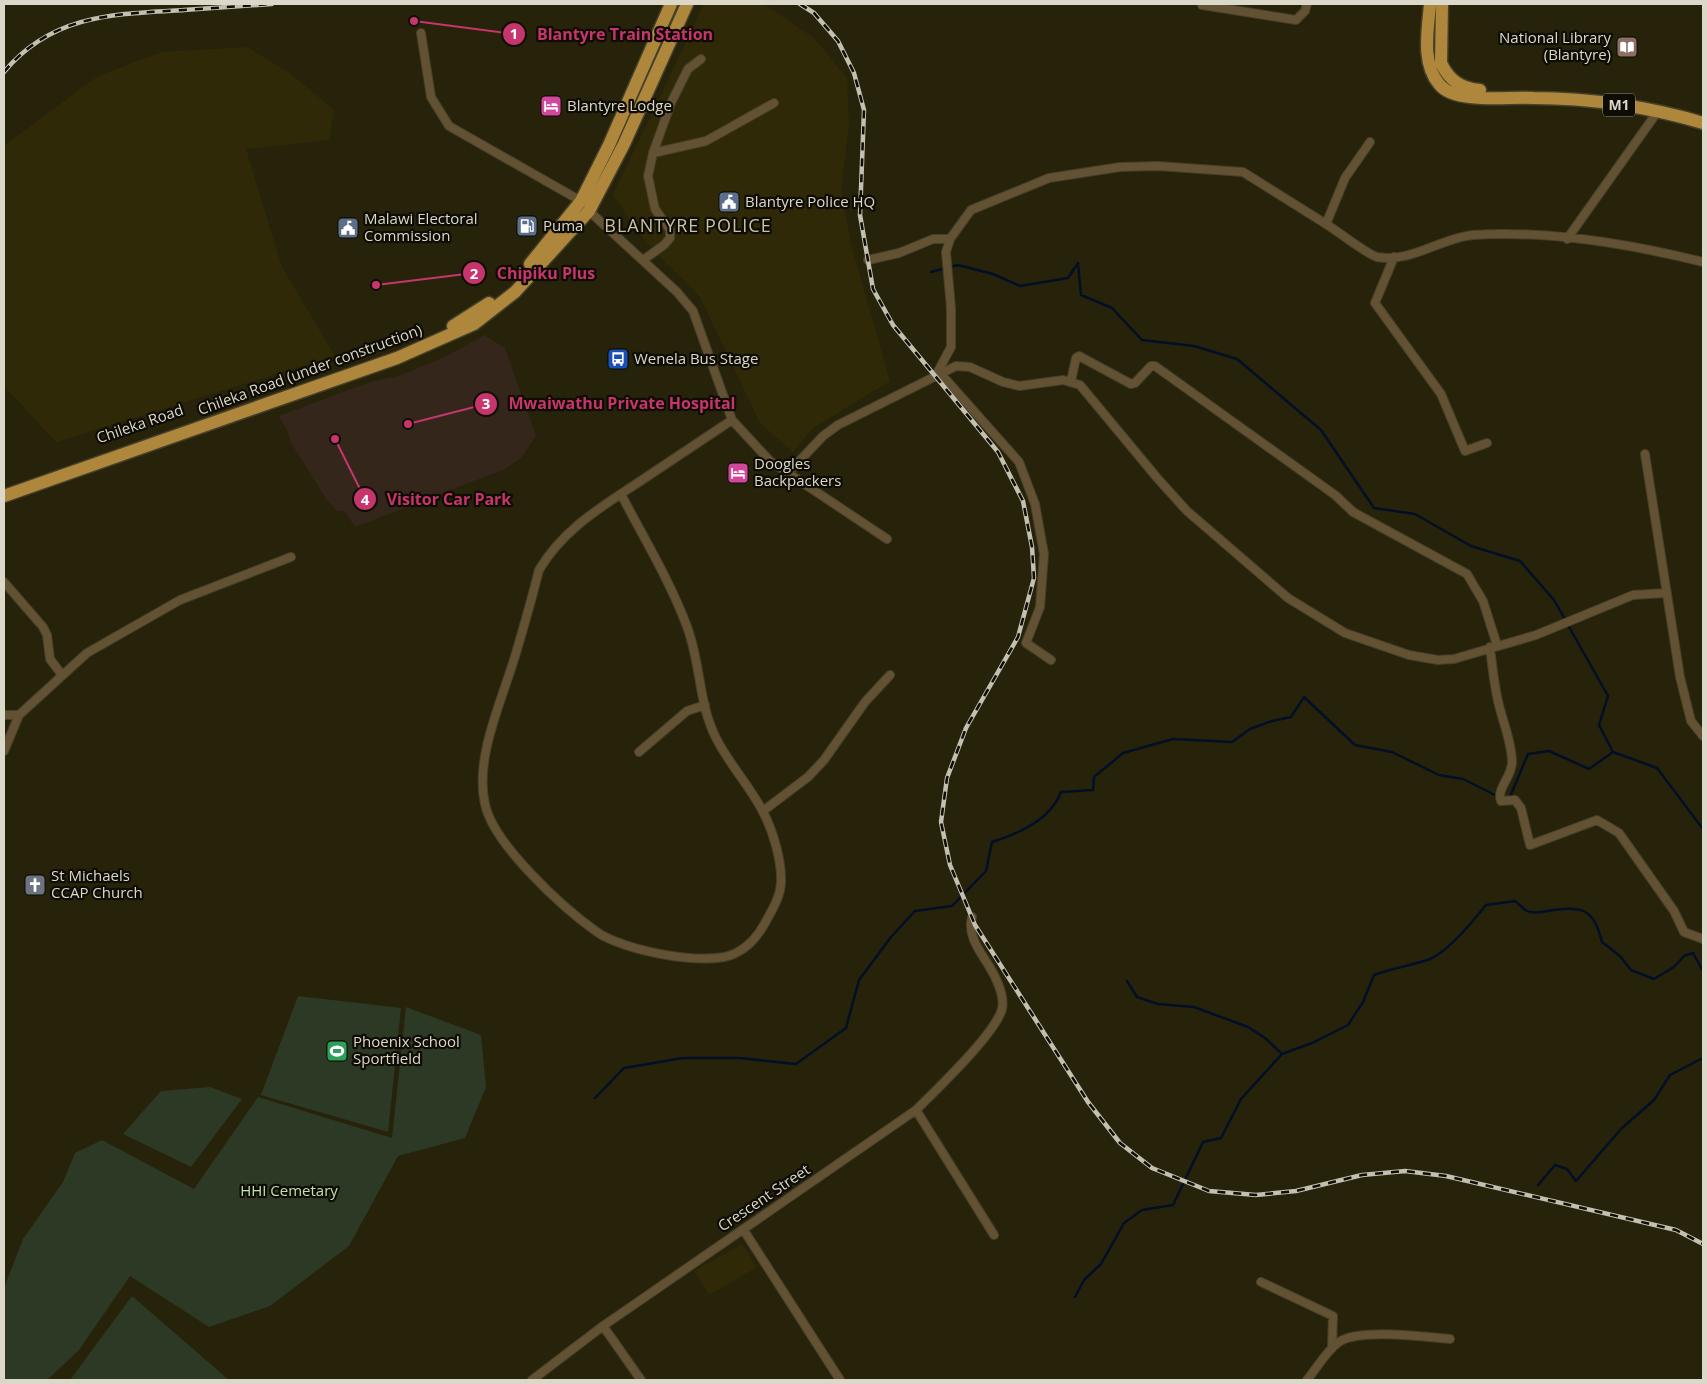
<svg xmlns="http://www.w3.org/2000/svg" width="1707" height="1384" viewBox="0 0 1707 1384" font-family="'Open Sans',sans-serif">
  <rect width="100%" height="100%" fill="#27230a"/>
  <path fill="#2f2907" d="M704 4H758L767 6 814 38 847 78 849 124 841 191 851 244 890 381 812 429 793 452 760 423 700 297 644 240 613 195Z
    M247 47 291 74 334 110 329 140 246 149 282 267 335 356 56 442 4 386V146L98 76 162 52Z
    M742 1244 757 1267 709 1295 694 1271Z"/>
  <path fill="#35261b" d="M484 335 505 348 536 436 521 458 505 469 355 527 344 511H337L328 501 291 443 288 432 279 416 373 381 399 376 449 355Z"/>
  <path fill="#2c3924" d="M298 996 401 1008 388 1132 261 1095Z
    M406 1007 481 1035 486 1087 465 1138 398 1156 349 1246 270 1306 209 1327 130 1276 79 1350 47 1380H4V1288L23 1239 63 1182 75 1153 102 1140 194 1189 258 1097 392 1138Z
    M210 1087 242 1099 191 1167 123 1134 161 1091Z
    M132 1296 229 1380H70Z"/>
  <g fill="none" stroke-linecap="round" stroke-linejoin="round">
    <path stroke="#020f26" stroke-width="2.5" d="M931 272 958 265 993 274 1020 286 1068 278 1078 263 1081 295 1112 308 1142 340 1194 346 1237 359 1321 430 1374 508 1415 514 1471 546 1520 561 1554 600 1566 621
      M1568 625 1608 696 1599 725 1613 752 1657 768 1703 829
      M1509 799 1528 754 1549 751 1589 769 1613 752
      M1127 981 1137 997 1158 1004 1194 1007 1248 1027 1265 1038 1282 1054
      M595 1098 624 1068 683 1058H739L796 1064 846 1028 859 980 891 937 915 911 952 906 986 871 992 842C1018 834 1051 819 1061 792L1093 790 1094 777 1123 753 1173 739 1232 742 1250 729 1272 721 1291 717 1304 697 1355 745 1392 752 1439 775 1463 779 1499 797
      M1538 1185 1555 1165 1567 1169 1576 1181 1621 1129 1654 1100 1670 1075 1703 1058
      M1075 1297 1084 1280 1101 1264 1124 1223 1142 1210 1173 1205 1203 1142 1221 1138 1241 1099 1282 1054 1312 1043 1348 1025 1363 1002 1374 975C1392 968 1414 965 1430 959 1449 951 1474 920 1486 905L1515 901C1519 904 1523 909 1527 911 1533 914 1541 912 1547 911 1582 906 1593 907 1602 942L1620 956 1631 970 1654 979 1674 967 1684 956 1693 953 1703 971"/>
    <g stroke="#444029" stroke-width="10">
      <path id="minor" d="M1202 5 1296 20 1305 11 1307 4
        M421 33 431 97 449 126 581 201 589 211 677 292 693 311 732 420 770 461 887 539
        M653 153 706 141 774 103
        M1326 224C1336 230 1368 255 1377 257 1411 263 1441 238 1473 235 1548 230 1630 244 1703 262
        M1567 239 1658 111
        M1394 257 1375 303 1441 394 1465 451 1487 443
        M643 260 664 245 670 238V230L655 209 648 176 653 153 671 103 688 69 701 59
        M868 260 899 253 933 239H950
        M941 374 1019 462 1035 504 1044 554 1040 607 1026 643 1051 660
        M935 377 951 347V308L946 252 950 239 971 210 1049 178 1120 167 1158 166 1243 172 1326 224 1345 178 1370 142
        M1071 381 1076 358 1079 356 1131 384 1135 383 1151 366H1155L1335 495 1353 512 1467 574 1483 601 1497 645
        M1645 454 1680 677 1691 721 1703 736
        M789 472 823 436 838 425 956 366 970 367 1003 382 1019 386 1063 380 1080 385 1158 479 1187 511 1288 598 1345 633 1409 655 1438 660 1454 659 1536 635 1633 595 1666 593
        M621 494C643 537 669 579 686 624 701 661 698 703 716 738 729 764 749 785 762 810 773 830 782 861 781 883 780 898 772 910 765 923 758 936 750 946 736 953 708 968 622 950 597 932 563 908 493 844 485 804 474 758 503 698 516 653 524 626 532 598 539 570 564 528 603 506 642 480 672 460 702 440 732 420
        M4 582 43 627 47 635 50 659 62 675
        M1490 647C1492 665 1494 683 1498 701 1502 720 1512 742 1512 762 1512 777 1496 789 1501 801L1515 800 1521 808 1530 845 1597 820 1619 833 1674 911 1684 932 1703 939
        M4 715H19
        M4 751 19 715 87 653 180 600 291 557
        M639 752 687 711 705 705
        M763 811 808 777 824 760 865 702 890 675
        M916 1110 994 1235
        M743 1229 840 1380
        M1261 1282 1333 1316 1332 1348
        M603 1326 641 1380
        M532 1380 603 1326 916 1110C936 1090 996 1033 1002 1009 1005 996 996 977 989 966 980 951 967 936 972 917
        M1307 1380C1317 1368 1326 1351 1339 1342 1360 1328 1425 1337 1450 1339"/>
    </g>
    <g stroke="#444029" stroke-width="15">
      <path id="trunk" d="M1430 4C1428 30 1421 63 1439 84 1446 93 1459 96 1470 97 1492 100 1513 97 1534 98 1589 98 1651 107 1703 123
        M1442 4 1441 63C1449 80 1460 88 1480 90
        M530 264 581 201 609 145 671 4
        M453 326 489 303
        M4 496 397 358 474 324 515 292 589 211 624 144 687 4"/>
    </g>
    <use href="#minor" stroke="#625133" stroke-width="8"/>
    <use href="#trunk" stroke="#ae873c" stroke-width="12"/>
    <g stroke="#c3c0b0" stroke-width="4.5">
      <path id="rail" d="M800 4 814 13 838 41 854 73 864 110 860 215 873 289 893 325 998 452 1023 501 1032 547 1034 578 1018 637 966 728 947 778 941 822 950 865 975 925 1088 1102 1120 1143 1152 1168 1209 1191 1256 1195 1296 1191 1362 1175 1405 1171 1446 1176 1676 1230 1703 1244
        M4 72C52 14 115 14 184 10 214 8 243 6 272 4"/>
    </g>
    <use href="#rail" stroke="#0e0c04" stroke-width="2.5" stroke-dasharray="8" stroke-linecap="butt"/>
  </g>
  <defs>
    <g id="library-square" transform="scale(1.125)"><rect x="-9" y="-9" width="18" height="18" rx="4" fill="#8d6e63" stroke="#0e0c04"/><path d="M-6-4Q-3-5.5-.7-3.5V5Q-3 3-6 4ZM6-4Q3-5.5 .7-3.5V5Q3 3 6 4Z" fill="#fff"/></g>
    <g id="hotel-square" transform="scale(1.125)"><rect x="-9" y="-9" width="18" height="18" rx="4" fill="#d1479c" stroke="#0e0c04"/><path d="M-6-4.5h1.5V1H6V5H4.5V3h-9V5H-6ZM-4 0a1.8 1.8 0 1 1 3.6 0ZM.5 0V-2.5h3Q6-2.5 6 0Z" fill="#fff"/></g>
    <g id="civic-square" transform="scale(1.125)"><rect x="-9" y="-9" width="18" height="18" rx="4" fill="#5c6f8a" stroke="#0e0c04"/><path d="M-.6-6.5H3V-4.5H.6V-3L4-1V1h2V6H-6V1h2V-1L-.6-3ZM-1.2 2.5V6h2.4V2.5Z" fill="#fff"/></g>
    <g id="fuel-square" transform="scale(1.125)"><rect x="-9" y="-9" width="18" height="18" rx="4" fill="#5c6f8a" stroke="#0e0c04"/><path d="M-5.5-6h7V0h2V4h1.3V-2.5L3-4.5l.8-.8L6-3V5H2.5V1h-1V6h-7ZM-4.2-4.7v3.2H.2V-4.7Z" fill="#fff"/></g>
    <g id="bus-square" transform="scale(1.125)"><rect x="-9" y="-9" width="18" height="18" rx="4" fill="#1a4fb4" stroke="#0e0c04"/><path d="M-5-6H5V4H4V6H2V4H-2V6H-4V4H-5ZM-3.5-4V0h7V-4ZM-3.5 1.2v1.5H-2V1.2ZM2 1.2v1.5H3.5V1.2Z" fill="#fff"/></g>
    <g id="church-square" transform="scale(1.125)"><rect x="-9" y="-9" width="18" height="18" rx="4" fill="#6b7280" stroke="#0e0c04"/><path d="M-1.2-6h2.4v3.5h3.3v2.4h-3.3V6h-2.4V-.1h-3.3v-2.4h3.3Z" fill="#fff"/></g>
    <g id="stadium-square" transform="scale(1.125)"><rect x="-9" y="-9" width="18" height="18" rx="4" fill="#2e9e5b" stroke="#0e0c04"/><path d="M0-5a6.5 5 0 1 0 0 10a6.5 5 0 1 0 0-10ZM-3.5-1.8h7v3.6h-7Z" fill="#fff"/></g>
  </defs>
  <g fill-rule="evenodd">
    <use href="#library-square" x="1627" y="47"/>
    <use href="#hotel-square" x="551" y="106"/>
    <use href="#civic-square" x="729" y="202"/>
    <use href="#fuel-square" x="527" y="226"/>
    <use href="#civic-square" x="348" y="228"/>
    <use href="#bus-square" x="618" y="359"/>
    <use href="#hotel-square" x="738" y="473"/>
    <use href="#church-square" x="35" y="885"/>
    <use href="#stadium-square" x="337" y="1051"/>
  </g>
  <g text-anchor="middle" stroke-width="4.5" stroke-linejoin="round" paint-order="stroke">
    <rect fill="#0e0c04" stroke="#9e9b8f" stroke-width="1" x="1603" y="93.5" width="32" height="23" rx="4"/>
    <g font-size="14" font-weight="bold" fill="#dbd8ca">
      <text x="1619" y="110">M1</text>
    </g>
    <g font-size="15" fill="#dbd8ca" stroke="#0e0c04" text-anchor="start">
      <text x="1611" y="43" text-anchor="end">National Library<tspan x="1611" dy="17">(Blantyre)</tspan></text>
      <text x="567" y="111">Blantyre Lodge</text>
      <text x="745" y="207">Blantyre Police HQ</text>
      <text x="364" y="224">Malawi Electoral<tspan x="364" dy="17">Commission</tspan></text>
      <text x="543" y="231">Puma</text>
      <text x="634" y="364">Wenela Bus Stage</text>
      <text x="754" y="469">Doogles<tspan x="754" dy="17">Backpackers</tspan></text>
      <text x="51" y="881">St Michaels<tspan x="51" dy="17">CCAP Church</tspan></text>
      <text x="353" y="1047">Phoenix School<tspan x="353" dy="17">Sportfield</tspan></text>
    </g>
    <g font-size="15" fill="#dbd8ca" stroke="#0e0c04">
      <text transform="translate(310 370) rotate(-20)" y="5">Chileka Road (under construction)</text>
      <text transform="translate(140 424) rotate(-19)" y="5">Chileka Road</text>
      <text transform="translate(764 1198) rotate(-34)" y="5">Crescent Street</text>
    </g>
    <g font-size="15" fill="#bfe1ab" stroke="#0e0c04">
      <text x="289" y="1196">HHI Cemetary</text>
    </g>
    <g font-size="18" letter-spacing="1" fill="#c8c3a6" stroke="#0e0c04">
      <text x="688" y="232">BLANTYRE POLICE</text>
    </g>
  </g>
  <path fill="none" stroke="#c6356c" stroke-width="2" d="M414 21L514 34M376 285L474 273M408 424L486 404M335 439L365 499"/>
  <g fill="#c6356c" stroke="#0e0c04" stroke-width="2">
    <circle cx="414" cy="21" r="5"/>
    <circle cx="376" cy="285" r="5"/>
    <circle cx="408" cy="424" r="5"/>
    <circle cx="335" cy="439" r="5"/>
    <circle cx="514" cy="34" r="12"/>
    <circle cx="474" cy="273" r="12"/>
    <circle cx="486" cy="404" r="12"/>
    <circle cx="365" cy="499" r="12"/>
  </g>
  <g font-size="15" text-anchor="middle" font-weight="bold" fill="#fff">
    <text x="514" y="39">1</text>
    <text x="474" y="279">2</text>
    <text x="486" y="409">3</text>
    <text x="365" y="505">4</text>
  </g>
  <g font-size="16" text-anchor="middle" font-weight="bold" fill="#c6356c" stroke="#0e0c04" stroke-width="4.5" stroke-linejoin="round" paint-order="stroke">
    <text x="625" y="40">Blantyre Train Station</text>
    <text x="546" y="279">Chipiku Plus</text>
    <text x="622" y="409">Mwaiwathu Private Hospital</text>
    <text x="449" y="505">Visitor Car Park</text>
  </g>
  <rect width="1707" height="1384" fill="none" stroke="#dbd8ca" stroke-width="10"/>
</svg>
